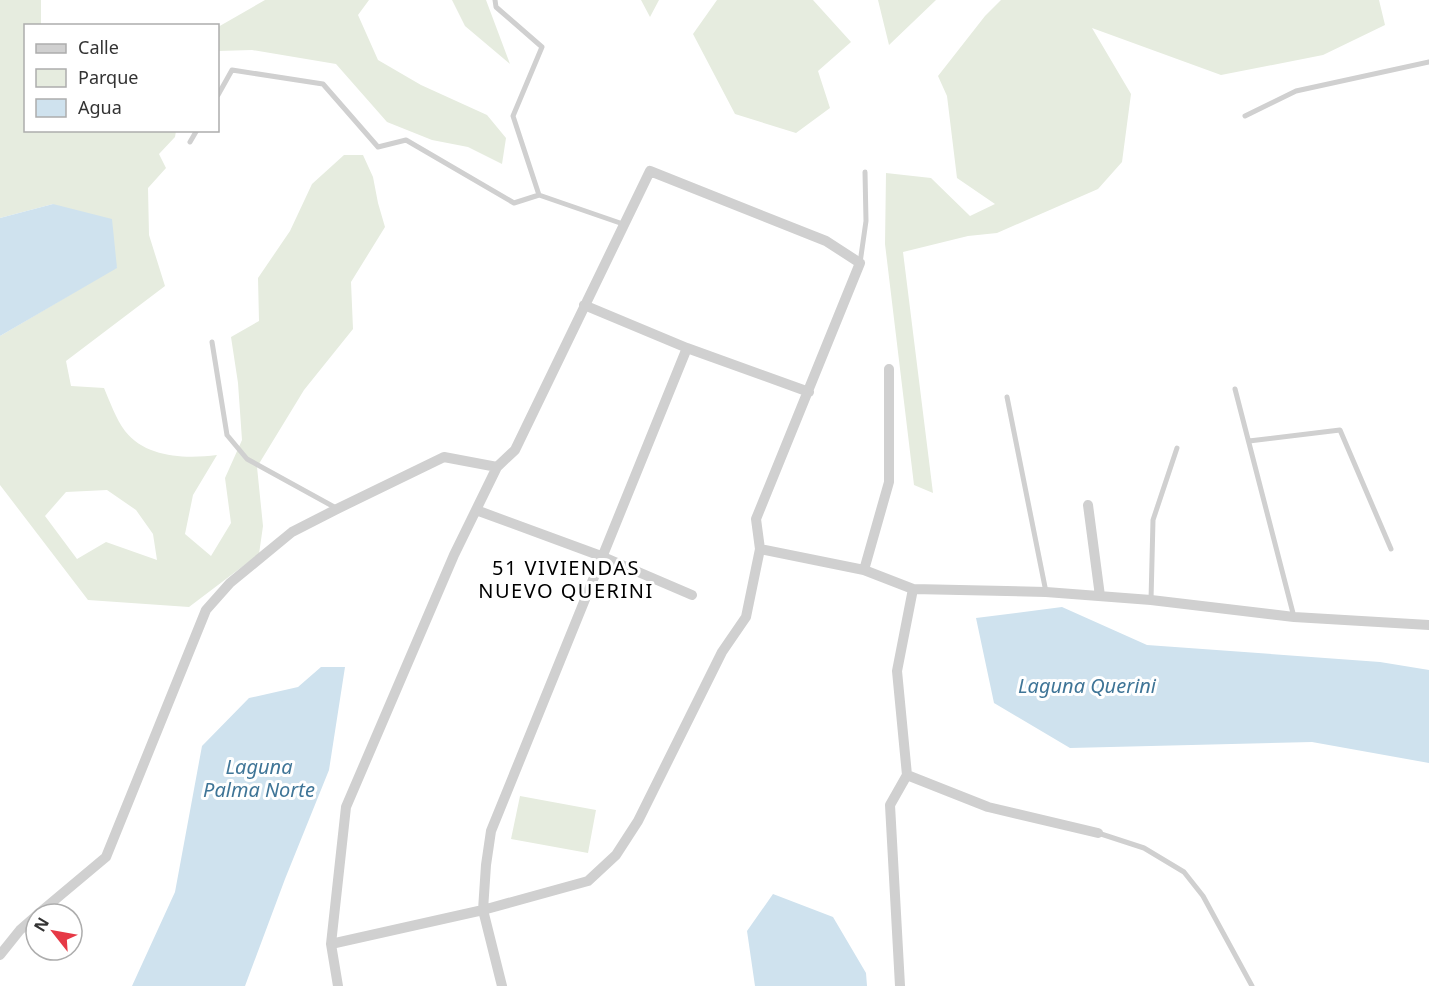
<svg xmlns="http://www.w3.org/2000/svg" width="1429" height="986" viewBox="0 0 1429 986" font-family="'Noto Sans',sans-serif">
  <rect width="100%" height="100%" fill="#fff"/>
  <path fill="#e6ecdf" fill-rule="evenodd" d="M0 0H41V25L26 26V130L176 131 175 137 159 154 166 168 148 188 149 235 165 286 66 361 71 386 104 388C110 402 116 419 125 431 146 458 186 459 217 455L193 495 185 534 211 556 231 523 225 478 242 440 238 383 231 337 259 321 258 278 290 231 312 184 344 155H363L373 177 378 203 385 227 351 282 353 329 304 390 257 467 263 526 259 554 189 607 88 600 0 485V336L117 267 53 204 0 218ZM107 490 136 510 153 534 157 560 106 542 77 559 45 516 66 492Z
    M265 0H369L358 15 378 60 421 85 487 115 506 138 502 164 468 147 432 140 387 122 336 64 252 50 218 51V27Z
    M452 0H486L510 64 465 26Z
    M641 0H659L650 17Z
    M717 0H813L851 42 818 71 830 108 796 133 735 114 693 34Z
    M878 0H936L889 45Z
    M1001 0H1379L1385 25 1323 55 1221 75 1092 28 1131 94 1122 162 1098 189 997 233 968 236 903 252 933 493 914 485 885 244 886 173 931 178 970 216 995 204 957 178 947 96 938 76 985 16Z
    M520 796 596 810 588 853 511 839Z"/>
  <path fill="#cfe2ee" d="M53 204 112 219 117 268 0 336V218Z
    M1062 607 1147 645 1380 662 1429 670V763L1312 742 1070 748 994 703 976 618Z
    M321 667H345L329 770 285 879 245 986H132L175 892 202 746 249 698 298 687Z
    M773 894 833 917 866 973 867 986H755L747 931Z"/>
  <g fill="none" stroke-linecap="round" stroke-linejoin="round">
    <path stroke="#d0d0d0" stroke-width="5" d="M495 0 496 7 542 47 513 116 539 195
      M218 95 232 70 323 84 378 147 406 140 514 203 539 195 623 224
      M1245 116 1296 91 1429 62
      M190 142 197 130
      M860 263 866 221 865 172
      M212 342 227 435 247 459 336 508
      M1235 389 1294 617
      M1007 397 1046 592
      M1249 441 1340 430 1391 549
      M1151 600 1153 520 1177 448
      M1098 833 1144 848 1184 872 1203 896 1252 986"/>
    <path stroke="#d0d0d0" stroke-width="10" d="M584 305 687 348 809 392
      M1088 505 1100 596
      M476 510 601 556 692 595
      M760 549 864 570 913 589 1046 592 1151 600 1294 617 1429 625
      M864 570 889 482V369
      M907 775 988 807 1098 833
      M38 914 106 857 206 610 230 583 292 532 337 509 444 457 497 467
      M331 944 483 910 588 881 616 855 638 821 722 652 746 617 760 549 756 519 860 263 826 241 650 171 515 450 497 467 454 555 346 807 331 944 338 986
      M0 955 20 930 36 916
      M502 986 483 910 486 865 491 831 687 348
      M900 986 890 805 907 775 897 671 913 589"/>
  </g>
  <g text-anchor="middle" stroke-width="6" stroke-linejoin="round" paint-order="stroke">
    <g font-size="20" letter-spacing="1.5" fill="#000" stroke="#fff">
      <text x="566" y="575">51 VIVIENDAS<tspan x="566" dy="23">NUEVO QUERINI</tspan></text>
    </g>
    <g font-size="20" font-style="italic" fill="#3f7597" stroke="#fff">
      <text x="1087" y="693">Laguna Querini</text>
      <text x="259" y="774">Laguna<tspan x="259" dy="23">Palma Norte</tspan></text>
    </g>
  </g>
  <rect x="24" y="24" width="195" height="108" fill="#ffffff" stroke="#adadad" stroke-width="1.5"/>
  <rect x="36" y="44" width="30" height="9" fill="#d0d0d0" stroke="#adadad" stroke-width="1.5"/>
  <text x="78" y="54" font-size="18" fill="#333333">Calle</text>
  <rect x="36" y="69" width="30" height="18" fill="#e6ecdf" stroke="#adadad" stroke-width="1.5"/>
  <text x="78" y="84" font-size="18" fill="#333333">Parque</text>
  <rect x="36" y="99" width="30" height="18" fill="#cfe2ee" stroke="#adadad" stroke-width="1.5"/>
  <text x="78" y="114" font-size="18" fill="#333333">Agua</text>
  <g transform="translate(54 932) rotate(301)"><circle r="28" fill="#ffffff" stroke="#adadad" stroke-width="1.5"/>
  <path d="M0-4.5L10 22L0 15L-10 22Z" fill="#e63946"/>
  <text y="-9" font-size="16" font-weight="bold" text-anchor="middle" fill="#333333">N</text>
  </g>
</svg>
